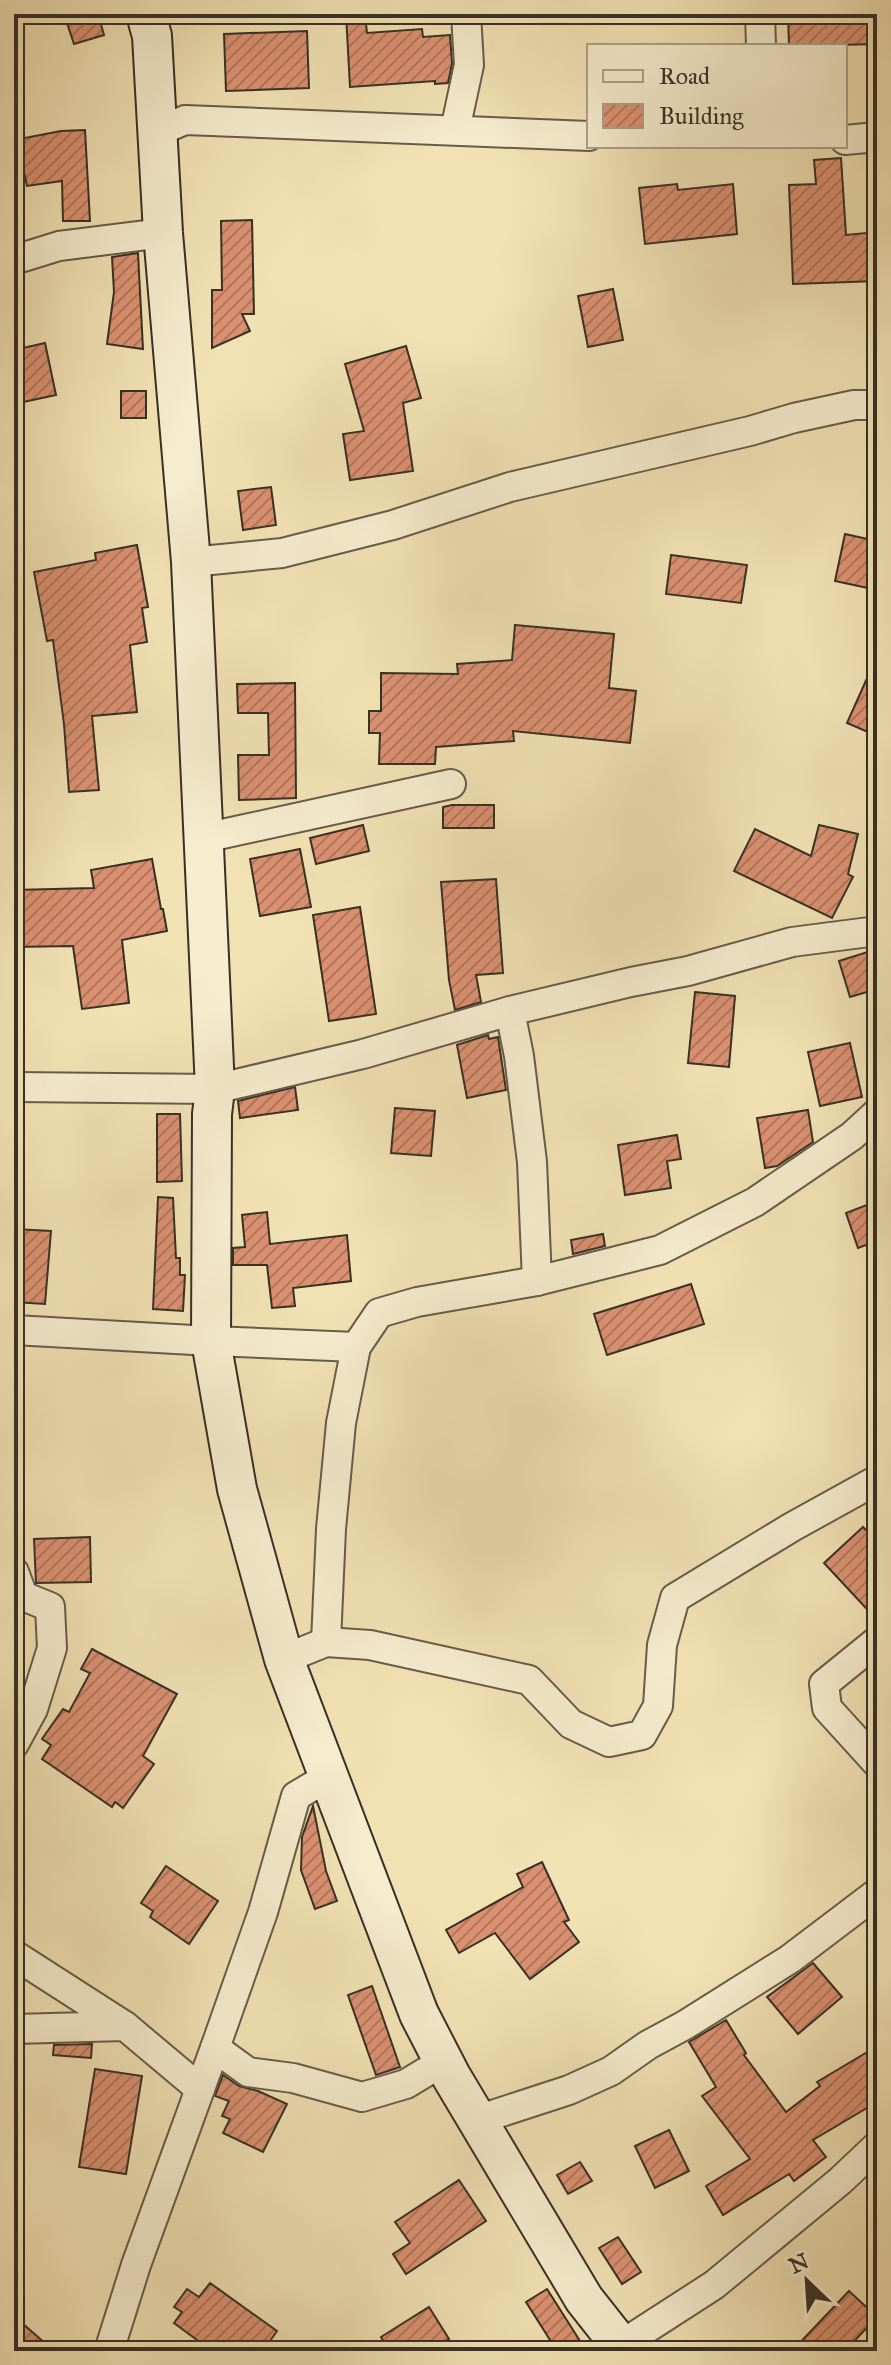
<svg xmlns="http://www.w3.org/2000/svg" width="891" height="2365" viewBox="0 0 891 2365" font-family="'IM FELL Great Primer',serif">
  <defs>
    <pattern id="building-hatch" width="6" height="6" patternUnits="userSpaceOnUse" patternTransform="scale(2)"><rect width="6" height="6" fill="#db9171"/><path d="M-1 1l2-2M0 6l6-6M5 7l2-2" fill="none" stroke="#b3775d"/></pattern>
  </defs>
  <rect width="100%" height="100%" fill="#f1e2b4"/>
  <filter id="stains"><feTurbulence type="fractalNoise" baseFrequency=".0025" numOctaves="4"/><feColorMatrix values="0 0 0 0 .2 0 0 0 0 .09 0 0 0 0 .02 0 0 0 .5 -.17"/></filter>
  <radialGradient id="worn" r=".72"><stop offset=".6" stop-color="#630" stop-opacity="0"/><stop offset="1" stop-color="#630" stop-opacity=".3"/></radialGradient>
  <g fill="url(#building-hatch)" stroke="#383026" stroke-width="2">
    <path d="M64,14H98L104,35L74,44Z"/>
    <path d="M346,14H365L367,33L422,29L423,37L450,35L452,64L448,83L435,84V81L350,87Z"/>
    <path d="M788,14H877V44L789,46Z"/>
    <path d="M307,31L309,88L226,91L224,34Z"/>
    <path d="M85,130L90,221H63L62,181L27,186L24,172L14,174V140L61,131Z"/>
    <path d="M841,158L846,235L877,232V281L793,284L789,185L816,184L814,160Z"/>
    <path d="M677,184L678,190L733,184L737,234L645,244L639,188Z"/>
    <path d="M252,220L254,314H242L250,331L212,348V290H222L221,221Z"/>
    <path d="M138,253L143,349L107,344L114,292L112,257Z"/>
    <path d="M613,289L623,340L588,347L578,296Z"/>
    <path d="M45,343L56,395L14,404V350Z"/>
    <path d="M406,346L421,398L403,403L413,471L350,480L343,434L364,431L345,364Z"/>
    <rect x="121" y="391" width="25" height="27"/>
    <path d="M271,487L276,525L243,530L238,491Z"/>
    <path d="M845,534L877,541V590L835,581Z"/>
    <path d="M137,545L148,607L142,608L147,642L130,645L137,712L92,716L99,790L69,792L64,724L53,640L47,641L34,572L96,560L95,553Z"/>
    <path d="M671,555L747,565L741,603L666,594Z"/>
    <path d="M515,625L614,634L609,688L636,691L630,743L513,731L514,741L436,747L435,764H379L380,733H369V711H381V673L458,674L457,664L512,660Z"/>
    <path d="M877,656V736L847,723Z"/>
    <path d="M295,683L296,798L239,800L238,755H269L268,713H238L237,684Z"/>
    <path d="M452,805H494V828H443V807Z"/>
    <path d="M363,825L369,851L316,864L310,838Z"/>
    <path d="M819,825L858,834L848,874L853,877L832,918L734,871L755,829L811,856Z"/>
    <path d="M300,849L311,907L260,916L250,859Z"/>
    <path d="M152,859L161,909H163L167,931L122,940L129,1003L82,1009L73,946L14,947V890L94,888L91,870Z"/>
    <path d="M496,879L503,973L476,975L481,1002L455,1010L449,980L441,882Z"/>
    <path d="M360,907L376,1014L329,1021L313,915Z"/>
    <path d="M877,949V989L850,997L839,961Z"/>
    <path d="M695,992L735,996L729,1067L688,1063Z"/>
    <path d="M488,1035L489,1039L498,1037L506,1090L467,1098L457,1045Z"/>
    <path d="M850,1043L862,1097L820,1106L808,1052Z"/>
    <path d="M295,1087L298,1110L240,1118L238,1101Z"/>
    <path d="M395,1108L435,1111L431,1156L391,1153Z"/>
    <path d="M808,1110L813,1142L777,1166L765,1168L757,1118Z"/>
    <path d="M157,1114H180L182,1181L157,1182Z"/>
    <path d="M677,1135L681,1159L667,1161L671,1188L625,1195L618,1145Z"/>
    <path d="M158,1197L173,1198L176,1258H180V1275H185L183,1311L153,1309Z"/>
    <path d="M877,1201V1241L858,1248L846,1213Z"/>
    <path d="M267,1212L270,1244L347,1235L351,1281L293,1288L295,1306L272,1308L267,1265H233V1248L245,1247L242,1215Z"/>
    <path d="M14,1229L51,1231L45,1304L14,1302Z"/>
    <path d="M603,1234L605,1246L573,1254L571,1240Z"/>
    <path d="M691,1284L704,1324L607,1355L594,1314Z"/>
    <path d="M863,1527L877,1542V1620L824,1563Z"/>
    <path d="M90,1537L91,1582L36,1583L34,1539Z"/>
    <path d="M92,1649L177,1694L143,1756L154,1764L123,1808L115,1802L112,1807L42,1759L51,1745L42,1739L63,1709L69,1712L90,1673L81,1669Z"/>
    <path d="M313,1806L326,1871L337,1901L315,1909L301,1870L302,1837Z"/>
    <path d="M542,1862L569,1920L564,1922L579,1942L530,1979L495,1933L459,1953L446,1930L523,1887L517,1874Z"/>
    <path d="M166,1866L218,1901L189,1944L150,1917L153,1911L141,1903Z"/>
    <path d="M813,1963L842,1997L798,2034L767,1997Z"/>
    <path d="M372,1986L400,2067L376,2075L348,1995Z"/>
    <path d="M726,2020L746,2053L744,2055L786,2112L820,2086L817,2082L869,2051L877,2064V2102L813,2140L826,2157L794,2181L789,2174L723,2215L706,2186L750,2159L702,2096L716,2087L689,2042Z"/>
    <path d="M92,2044L91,2058L53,2055L54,2045Z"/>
    <path d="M95,2069L142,2076L126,2174L79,2167Z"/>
    <path d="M223,2075L239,2086L258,2091L287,2104L263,2152L223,2133L230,2119L222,2116L229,2101L215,2096Z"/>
    <path d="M669,2130L689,2171L655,2188L635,2146Z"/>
    <path d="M580,2162L592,2181L568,2194L557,2175Z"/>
    <path d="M459,2180L486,2221L406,2274L393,2254L410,2243L395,2222Z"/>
    <path d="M618,2237L641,2272L622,2284L599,2248Z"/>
    <path d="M210,2283L277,2331L263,2351H212L174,2323L182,2312L174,2307L187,2289L199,2297Z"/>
    <path d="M547,2289L580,2341L565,2351H557L526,2302Z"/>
    <path d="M849,2291L877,2317L845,2351H792Z"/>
    <path d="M429,2307L449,2339L430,2351H389L381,2337Z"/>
    <path d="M14,2316L54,2351H14Z"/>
  </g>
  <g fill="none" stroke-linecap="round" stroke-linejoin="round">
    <g stroke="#665c4a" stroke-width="32">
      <g id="street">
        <path d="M760,14L761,46"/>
        <path d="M455,130L469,65L466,14"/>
        <path d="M157,132L185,120L589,136"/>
        <path d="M845,140L877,137"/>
        <path d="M14,260L59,246L163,233"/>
        <path d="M191,562L282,553L393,525L510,487L750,431L794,418L854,405H877"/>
        <path d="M204,838L451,784"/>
        <path d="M510,1011L519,1056L532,1162L537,1281"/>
        <path d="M14,1087L215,1089L363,1054L510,1011L631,982L688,971L792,942L877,931"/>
        <path d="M14,1330L211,1341L356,1347"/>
        <path d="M14,1572L23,1596L50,1607L52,1648L33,1709L14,1744"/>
        <path d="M877,1641L824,1684L827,1708L877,1763"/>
        <path d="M326,1642L331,1529L341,1423L356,1347L379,1313L417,1302L537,1281L660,1250L755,1202L852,1136L877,1113"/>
        <path d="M284,1659L326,1642L370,1645L529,1680L571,1724L609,1742L642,1735L658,1706L662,1645L675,1598L792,1527L877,1480"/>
        <path d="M16,1956L125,2026"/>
        <path d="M14,2029L125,2026L200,2089L215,2048L248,2072L293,2078L362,2097L406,2084L444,2061"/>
        <path d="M215,2048L263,1912L296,1796L328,1777"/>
        <path d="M477,2120L569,2090L611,2071L648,2045L685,2025L790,1959L877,1893"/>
        <path d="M621,2345L714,2285L840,2181L877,2146"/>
        <path d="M109,2351L136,2265L200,2089"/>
      </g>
    </g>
    <g stroke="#383026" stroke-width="42">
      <path id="secondary" d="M146,14L152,36L163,233L191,562L215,1089L212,1114L211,1341L237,1489L284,1659L419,2014L451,2076L584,2299L625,2351"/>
    </g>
    <use href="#street" stroke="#f6ecce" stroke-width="28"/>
    <use href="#secondary" stroke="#f6ecce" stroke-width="38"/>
  </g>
  <rect width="891" height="2365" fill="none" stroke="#f1e2b4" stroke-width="48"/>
  <rect x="16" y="16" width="859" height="2333" fill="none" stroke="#383026" stroke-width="4"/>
  <rect x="24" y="24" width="843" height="2317" fill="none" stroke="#383026" stroke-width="2"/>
  <rect x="587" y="44" width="260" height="104" fill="#f6ecce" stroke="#aaa18b" stroke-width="2"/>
  <rect x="603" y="70" width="40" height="12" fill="#f6ecce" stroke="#aaa18b" stroke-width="2"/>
  <text x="659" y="84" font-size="24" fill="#383026">Road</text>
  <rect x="603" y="104" width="40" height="24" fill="url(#building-hatch)" stroke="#aaa18b" stroke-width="2"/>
  <text x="659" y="124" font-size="24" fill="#383026">Building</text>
  <g transform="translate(807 2281) rotate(335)" stroke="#f6ecce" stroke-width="6" paint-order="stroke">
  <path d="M0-6L14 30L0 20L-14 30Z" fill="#383026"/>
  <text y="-12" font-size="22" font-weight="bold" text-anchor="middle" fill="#383026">N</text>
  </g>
  <rect width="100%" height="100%" filter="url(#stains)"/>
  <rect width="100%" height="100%" fill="url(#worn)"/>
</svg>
